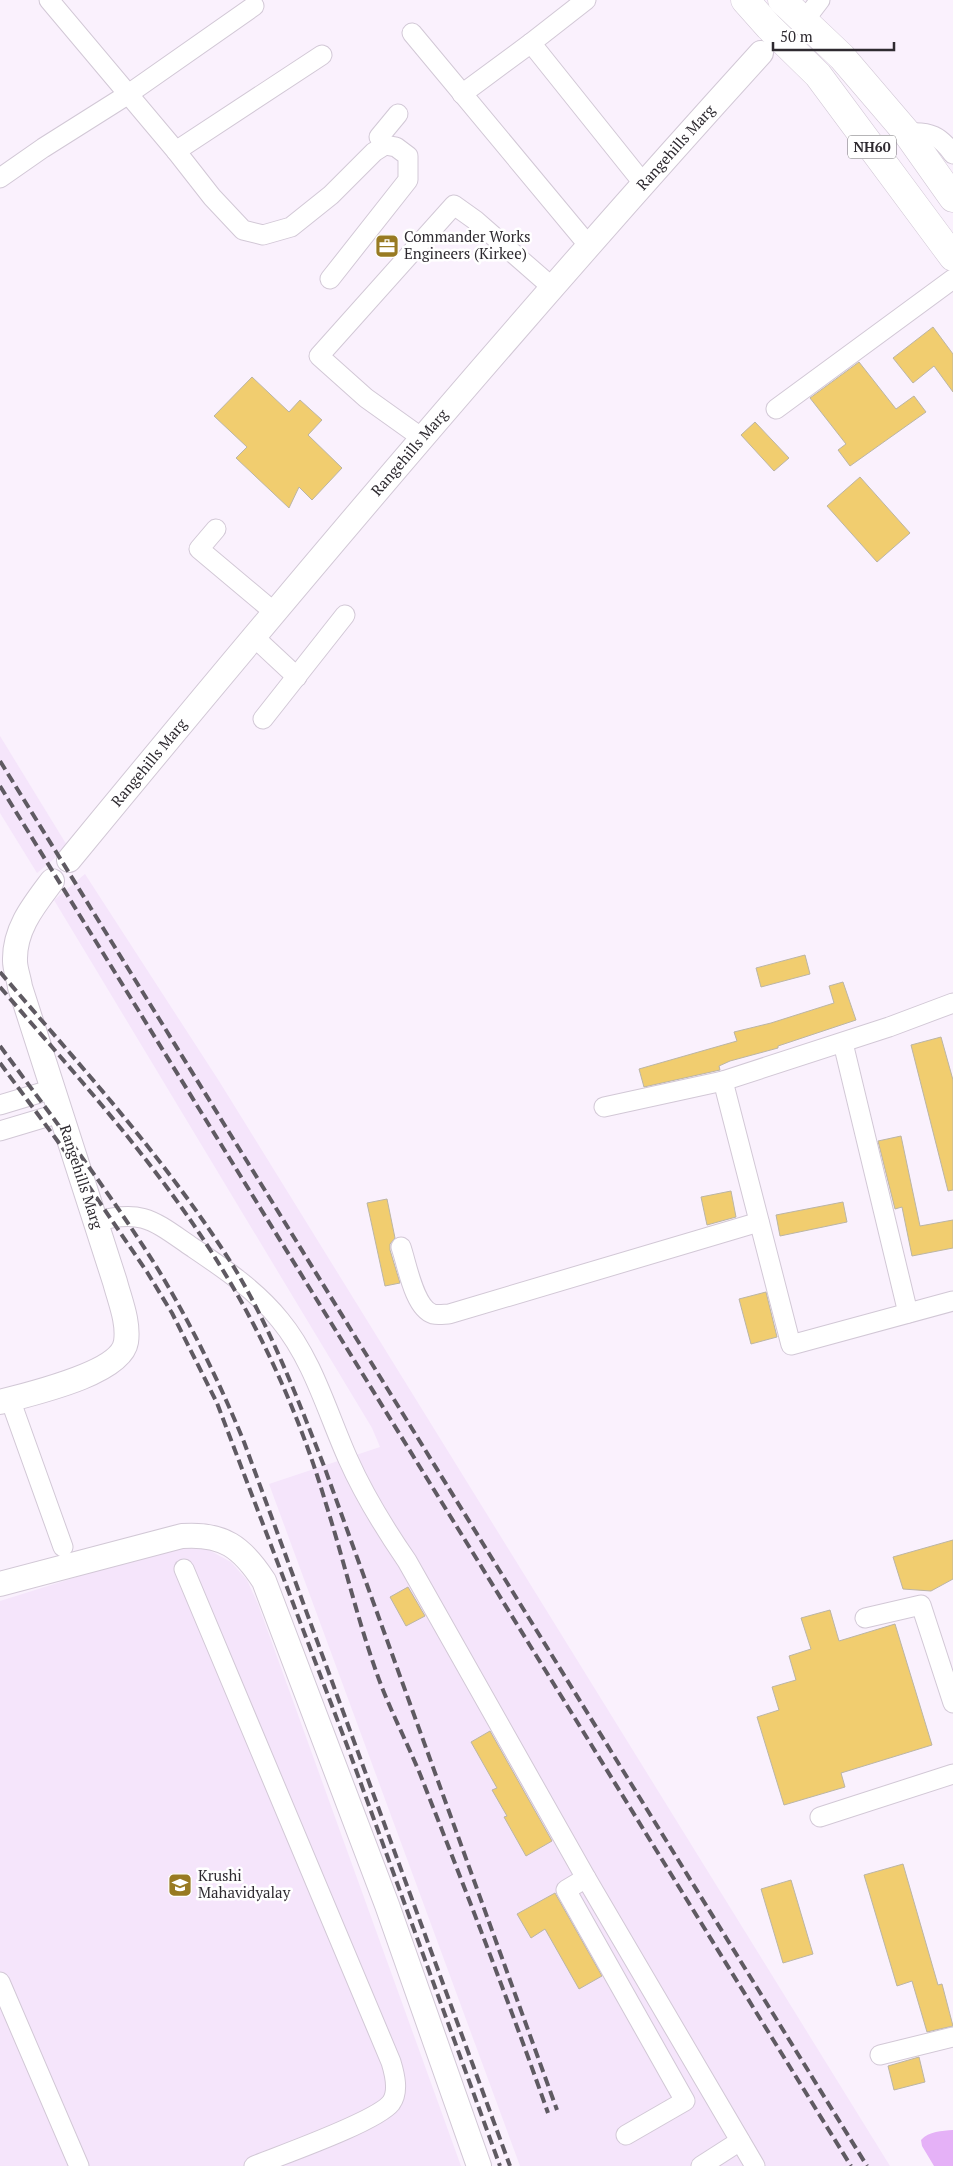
<svg xmlns="http://www.w3.org/2000/svg" width="953" height="2166" viewBox="0 0 953 2166" font-family="'PT Serif',serif">
  <rect width="100%" height="100%" fill="#faf1fd"/>
  <g fill="#f5e5fb">
    <path d="M0,736L68,847L37,873L0,813Z"/>
    <path d="M85,874L219,1081L890,2166H520L269,1484L380,1447L372,1428L54,900Z"/>
    <path d="M181,1547L207,1549L231,1562L247,1580L258,1604L461,2166H0V1601L137,1558Z"/>
  </g>
  <path fill="#e5b1f7" d="M953,2130V2166H934L922,2146L921,2140C929,2131 942,2131 953,2130Z"/>
  <g fill="#f1cd6f" stroke="#bbb5a5">
    <path d="M933,327L953,354V392L934,366L913,383L893,358Z"/>
    <path d="M859,362L896,409L914,396L926,412L850,466L838,450L846,444L810,398Z"/>
    <path d="M252,377L289,412L300,400L322,420L308,435L342,468L312,500L299,487L289,508L236,458L247,447L214,416Z"/>
    <path d="M755,422L789,458L774,471L741,435Z"/>
    <path d="M860,477L910,533L877,562L827,506Z"/>
    <path d="M805,955L810,974L761,987L756,968Z"/>
    <path d="M843,982L856,1020L778,1046V1048L730,1061L719,1066L720,1070L644,1087L639,1069L737,1041L734,1032L771,1023L834,1003L829,986Z"/>
    <path d="M941,1037L953,1080V1190L948,1191L911,1045Z"/>
    <path d="M901,1136L920,1226L953,1220V1248L912,1256L902,1207L895,1209L878,1141Z"/>
    <path d="M731,1191L736,1217L707,1225L701,1197Z"/>
    <path d="M387,1199L395,1238L390,1244V1250L400,1283L385,1286L367,1203Z"/>
    <path d="M843,1202L847,1222L780,1236L776,1215Z"/>
    <path d="M766,1292L777,1337L751,1344L739,1299Z"/>
    <path d="M953,1540V1579L931,1591L903,1589L893,1557Z"/>
    <path d="M408,1587L425,1616L406,1626L390,1597Z"/>
    <path d="M830,1610L839,1641L895,1624L932,1745L841,1773L845,1787L784,1805L757,1717L779,1710L772,1687L796,1680L789,1656L811,1649L801,1618Z"/>
    <path d="M490,1731L552,1841L526,1856L504,1817L507,1816L492,1790L497,1788L471,1742Z"/>
    <path d="M903,1864L938,1985L942,1984L953,2026L927,2032L912,1981L897,1986L864,1875Z"/>
    <path d="M791,1880L813,1954L783,1963L761,1889Z"/>
    <path d="M555,1893L602,1976L579,1989L545,1929L531,1938L517,1914Z"/>
    <path d="M919,2057L925,2082L894,2090L888,2066Z"/>
  </g>
  <g fill="none" stroke-linecap="round" stroke-linejoin="round">
    <g stroke="#d2c8d6" stroke-width="21">
      <g id="minor">
        <path d="M49,0L176,151L322,55"/>
        <path d="M586,0L531,43L643,183"/>
        <path d="M804,21L820,0"/>
        <path d="M412,33L589,246"/>
        <path d="M462,94L531,43"/>
        <path d="M907,133C930,131 940,136 953,154"/>
        <path d="M385,145L379,137L398,114"/>
        <path d="M176,151L212,197L243,230L263,235L291,227L331,195L374,152L385,145L396,147L408,156V180L330,279"/>
        <path d="M0,178L43,148L127,95L254,6"/>
        <path d="M776,409L953,279"/>
        <path d="M422,438L366,398L319,356L454,205L475,220L553,288"/>
        <path d="M216,529L199,549L274,612"/>
        <path d="M254,637L297,677"/>
        <path d="M263,719L345,615"/>
        <path d="M843,1043L908,1313"/>
        <path d="M723,1081L791,1345L953,1301"/>
        <path d="M0,1105L53,1089"/>
        <path d="M604,1107L723,1081L889,1027L953,1003"/>
        <path d="M0,1131L60,1113"/>
        <path d="M95,1222C142,1208 154,1221 192,1247C223,1268 256,1290 280,1320C313,1360 327,1412 348,1459C364,1495 385,1529 407,1561L586,1878L755,2166"/>
        <path d="M401,1247C407,1264 414,1308 433,1314C438,1315 445,1314 449,1314L759,1222"/>
        <path d="M10,1399L63,1547"/>
        <path d="M184,1569L391,2062C395,2075 399,2092 391,2103C376,2122 281,2155 254,2166"/>
        <path d="M865,1618L921,1605L953,1703"/>
        <path d="M820,1817L953,1774"/>
        <path d="M586,1878L566,1890L685,2101L626,2135"/>
        <path d="M0,1982L79,2166"/>
        <path d="M880,2055L953,2037"/>
        <path d="M701,2166L740,2141"/>
      </g>
    </g>
    <g stroke="#d2c8d6" stroke-width="26">
      <g id="major">
        <path id="s1" d="M69,860C294,586 523,315 761,53"/>
        <path d="M0,1402C29,1394 121,1374 126,1342C129,1322 120,1301 115,1282L20,987C19,979 15,969 15,961C14,929 34,905 52,881"/>
        <path d="M0,1584L182,1536C223,1533 242,1547 264,1581L387,1905L479,2166"/>
      </g>
    </g>
    <g stroke="#d2c8d6" stroke-width="29">
      <g id="highway">
        <path d="M745,0L769,27L818,75L953,257"/>
        <path d="M782,0L842,57L907,133L953,198"/>
      </g>
    </g>
    <use href="#minor" stroke="#fff" stroke-width="19"/>
    <use href="#major" stroke="#fff" stroke-width="24"/>
    <use href="#highway" stroke="#fff" stroke-width="28"/>
    <g stroke="#5f5a62" stroke-width="4" stroke-dasharray="10 5" stroke-linecap="butt">
      <path d="M0,761L867,2166"/>
      <path d="M0,786L851,2166"/>
      <path d="M0,972C82,1068 168,1161 235,1269C272,1331 298,1400 324,1466L557,2110"/>
      <path d="M0,987C80,1080 164,1171 227,1277C269,1347 303,1426 326,1504C344,1561 357,1618 377,1674C389,1708 406,1740 420,1774C464,1886 508,1999 548,2113"/>
      <path d="M0,1046C53,1118 108,1190 156,1266C190,1322 219,1381 244,1442L510,2166"/>
      <path d="M0,1063L62,1147L147,1272L172,1313L217,1403L348,1748L500,2166"/>
    </g>
  </g>
  <defs>
    <g id="office-square" transform="scale(1.25)"><rect x="-9" y="-9" width="18" height="18" rx="4" fill="#987a22" stroke="#fff"/><path d="M-6-3h4V-5.5h4V-3h4V5H-6ZM-1-4.5V-3h2v-1.5ZM-6 0V1H6V0Z" fill="#fff"/></g>
    <g id="university-square" transform="scale(1.25)"><rect x="-9" y="-9" width="18" height="18" rx="4" fill="#987a22" stroke="#fff"/><path d="M0-5L7-2L0 1L-7-2ZM-4 1L0 2.5L4 1V4Q0 6-4 4Z" fill="#fff"/></g>
  </defs>
  <g fill-rule="evenodd">
    <use href="#office-square" x="387" y="246"/>
    <use href="#university-square" x="180" y="1885"/>
  </g>
  <g text-anchor="middle" stroke-width="5" stroke-linejoin="round" paint-order="stroke">
    <rect fill="#fff" stroke="#6d6a6e" stroke-width="1" x="848" y="135.5" width="48" height="23" rx="4"/>
    <g font-size="14" font-weight="bold" fill="#2e2a30">
      <text x="872" y="152">NH60</text>
    </g>
    <g font-size="15" fill="#2e2a30" stroke="#fff">
      <text dy="5" stroke="none"><textPath href="#s1" startOffset="936">Rangehills Marg</textPath></text>
      <text dy="5" stroke="none"><textPath href="#s1" startOffset="531">Rangehills Marg</textPath></text>
      <text dy="5" stroke="none"><textPath href="#s1" startOffset="126">Rangehills Marg</textPath></text>
      <text transform="translate(81 1177) rotate(72)" y="5">Rangehills Marg</text>
    </g>
    <g font-size="15" fill="#2e2a30" stroke="#fff" text-anchor="start">
      <text x="404" y="242">Commander Works<tspan x="404" dy="17">Engineers (Kirkee)</tspan></text>
      <text x="198" y="1881">Krushi<tspan x="198" dy="17">Mahavidyalay</tspan></text>
    </g>
  </g>
  <path d="M773 42v8h121v-8" fill="none" stroke="#2e2a30" stroke-width="2.5"/>
  <text x="780" y="42" font-size="15" fill="#2e2a30" stroke="#ffffff" stroke-width="4" paint-order="stroke">50 m</text>
</svg>
